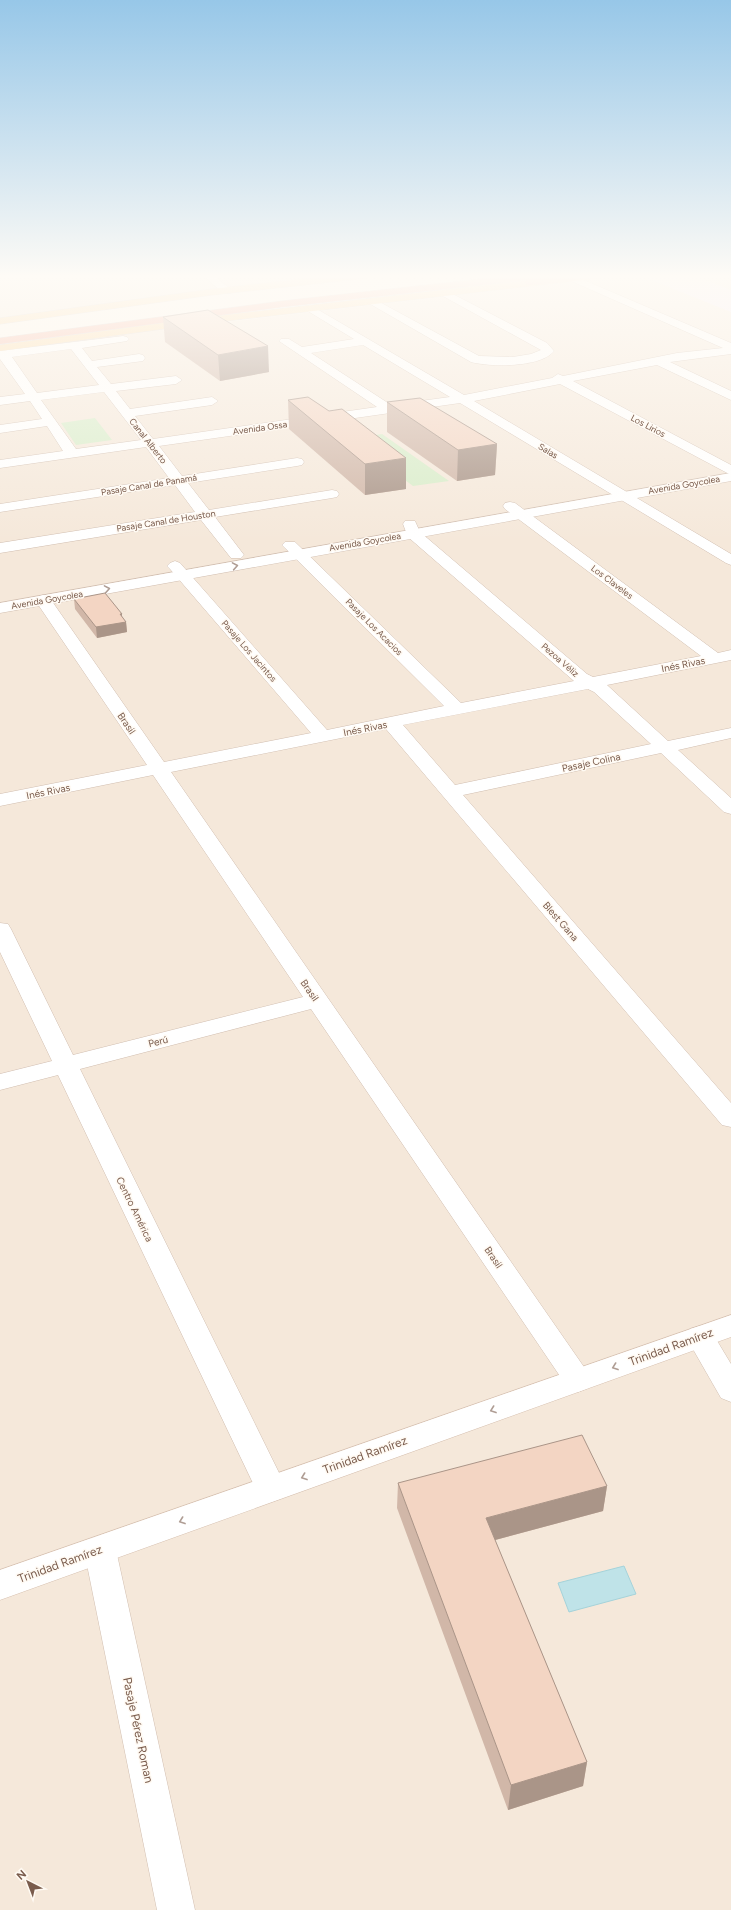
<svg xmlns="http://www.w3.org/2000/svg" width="731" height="1910" viewBox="0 0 731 1910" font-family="Figtree,sans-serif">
  <rect width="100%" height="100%" fill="#fdf6ec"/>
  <g fill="#f5e8da">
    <path d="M0,275H353L0,318Z"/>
    <path d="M630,275H731V1910H0V351L113,335Z"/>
  </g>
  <path fill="#f3e8fa" d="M639,275H692L731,290V312Z"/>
  <g fill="#d8ecc9">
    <path d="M95,418L112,440L76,445L61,423Z"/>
    <path d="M382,434L449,481L413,486L350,439Z"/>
  </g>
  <path fill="#bfe3e8" stroke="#a5d3da" d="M624,1566L636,1594L569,1612L558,1583Z"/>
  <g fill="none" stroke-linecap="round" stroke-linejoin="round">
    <g stroke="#d1beb0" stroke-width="1">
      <g id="minor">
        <path d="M203,275H214L232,291L231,293H223Z"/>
        <path d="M572,275L731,343V354L670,362L731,391V400L657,365L573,381L731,465V475L560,384L474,401L731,554V565L726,563L460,403L159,446L182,476L297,458L302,459L304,462L302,465L297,466L188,483L209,510L332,490L337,491L339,494L337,497L332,498L215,517L244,555L241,558H231L201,520L0,553V543L195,512L175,485L0,512V504L169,478L146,447L0,468V460L63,451L47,426L0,433V425L42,419L30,401L0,405V397L25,394L0,359V351L123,336L127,337L129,339L127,341L82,348L92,361L139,354L143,355L145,358L143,361L97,367L111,384L176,376L182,380L176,384L116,391L130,409L212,397L218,401L212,405L135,416L153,439L377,407L279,341L281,339H289L302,347L354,339L306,310L305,308L310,305L464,395L552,378L558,374L563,376L677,353L723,348L569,280L568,278ZM363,345L450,397L391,405L311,353ZM71,349L99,385L37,393L12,357ZM104,392L141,440L76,449L41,400Z"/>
        <path d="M445,290L547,343L554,351C541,368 489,367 471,362L365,301L366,299H374L479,356L513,357L531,354L541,350L441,295L440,293L441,291Z"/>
        <path d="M510,502L515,503L718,653L731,650V660L607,685L668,741L731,728V738L678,750L731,798V814L724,812L661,753L463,795L731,1103V1127L722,1125L386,729L171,772L593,1380L588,1388L578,1392L568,1388L311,1009L80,1069L287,1489L282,1498L271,1502L260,1498L58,1075L0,1090V1074L52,1061L0,952V923L8,924L11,929L73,1055L303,997L153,775L0,806V794L147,765L35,600L37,597L43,595L49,597L164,762L311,733L170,569L167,566L170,563L175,561L180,563L327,730L444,706L285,548L282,545L285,542H295L461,703L574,681L408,537L403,524L405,521H415L420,532L587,674L593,677L701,656L505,509L503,506L505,503ZM588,689L594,692L651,744L455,785L403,725Z"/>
        <path d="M700,1326L710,1329L731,1364V1402L721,1398L686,1337L690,1329Z"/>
        <path d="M100,1536L111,1540L116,1550L195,1910H157L84,1550L89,1540Z"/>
      </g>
    </g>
    <g stroke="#d1beb0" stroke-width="1">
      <path id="tertiary" d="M731,473V481L0,613V603Z"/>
    </g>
    <g stroke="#d6c0b0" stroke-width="1">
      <path id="secondary" d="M731,1315V1337L0,1600V1570Z"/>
    </g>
    <g stroke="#dad1cd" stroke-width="1">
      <g id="primary">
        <path d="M338,275H372L367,278L212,295L0,324V318L212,289Z"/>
        <path d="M573,275H606L601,278L200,324L0,351V345L200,318Z"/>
      </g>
    </g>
    <g stroke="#dad1cd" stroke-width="1">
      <path id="motorway" d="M516,275H550L549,277L574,275L578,278L573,281L530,285L526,284L525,282L526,280L282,307L0,344V338L282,301Z"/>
    </g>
    <use href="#minor" fill="#fff" fill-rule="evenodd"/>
    <use href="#tertiary" fill="#fff" fill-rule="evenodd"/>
    <use href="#secondary" fill="#fff" fill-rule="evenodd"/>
    <use href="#primary" fill="#fbd9a5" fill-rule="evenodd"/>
    <use href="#motorway" fill="#f7b7a3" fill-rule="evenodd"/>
  </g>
  <g fill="#d1b7a8">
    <path d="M163,317L269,372L220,381L165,342Z"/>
    <path d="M288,400L406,489L365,495L289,429Z"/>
    <path d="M387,402L497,444L495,475L457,481L387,432Z"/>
    <path d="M74,599L122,614V617L126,622L127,632L97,638L75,609Z"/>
    <path d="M398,1483L607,1486L603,1511L495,1540L587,1762L583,1786L508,1810L397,1508Z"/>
  </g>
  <g fill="#aa9588">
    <path d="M268,346L269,372L220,381L218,355Z"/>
    <path d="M497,444L495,475L457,481L458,450Z"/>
    <path d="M406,458V489L365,495V464Z"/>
    <path d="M120,614H122V622H126L127,632L97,638L96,627Z"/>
    <path d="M607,1486L603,1511L484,1543L486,1518Z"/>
    <path d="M587,1762L583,1786L508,1810L511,1785Z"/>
  </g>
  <g fill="#f3d5c3" stroke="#aa9588">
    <path d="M208,310L268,346L218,355L163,317Z"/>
    <path d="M308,397L329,411L342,409L406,458L365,464L288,400Z"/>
    <path d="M420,398L497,444L458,450L387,402Z"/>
    <path d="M105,593L122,614H120L126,622L96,627L74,599Z"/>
    <path d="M582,1435L607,1486L486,1518L587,1762L511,1785L398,1483Z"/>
  </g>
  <defs><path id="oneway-chevron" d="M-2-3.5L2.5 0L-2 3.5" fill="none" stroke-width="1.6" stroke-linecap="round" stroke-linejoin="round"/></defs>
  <g stroke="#af9d94">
    <use href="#oneway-chevron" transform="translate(235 566) rotate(-10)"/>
    <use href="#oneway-chevron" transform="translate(107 589) rotate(-10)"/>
    <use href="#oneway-chevron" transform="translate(615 1367) rotate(160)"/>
    <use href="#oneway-chevron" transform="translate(493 1410) rotate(160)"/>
    <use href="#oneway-chevron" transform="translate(304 1477) rotate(160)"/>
    <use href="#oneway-chevron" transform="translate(182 1521) rotate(160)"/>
  </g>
  <linearGradient id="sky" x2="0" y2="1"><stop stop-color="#97c7e8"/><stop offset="0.51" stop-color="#fefbf6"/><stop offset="1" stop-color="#fefbf6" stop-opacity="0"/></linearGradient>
  <rect width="731" height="542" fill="url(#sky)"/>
  <g text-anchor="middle" stroke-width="3" stroke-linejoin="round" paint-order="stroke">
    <g font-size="9" fill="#7a5c4d" stroke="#fffaf3">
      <text transform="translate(648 426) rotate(28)" y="3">Los Lirios</text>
      <text transform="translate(260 428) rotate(-8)" y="3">Avenida Ossa</text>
      <text transform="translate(148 441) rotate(52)" y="3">Canal Alberto</text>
      <text transform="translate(548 451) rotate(31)" y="3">Salas</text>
      <text transform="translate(149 485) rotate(-9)" y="3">Pasaje Canal de Panamá</text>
      <text transform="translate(684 485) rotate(-10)" y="3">Avenida Goycolea</text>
      <text transform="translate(166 521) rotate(-9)" y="3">Pasaje Canal de Houston</text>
      <text transform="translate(365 542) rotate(-10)" y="3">Avenida Goycolea</text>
      <text transform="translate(612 582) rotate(37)" y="3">Los Claveles</text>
      <text transform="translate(47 600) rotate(-10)" y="3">Avenida Goycolea</text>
      <text transform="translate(374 627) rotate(45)" y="3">Pasaje Los Acacios</text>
      <text transform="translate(249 651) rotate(49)" y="3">Pasaje Los Jacintos</text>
      <text transform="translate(560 660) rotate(41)" y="3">Pezoa Véliz</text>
    </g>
    <g font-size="10" fill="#7a5c4d" stroke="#fffaf3">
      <text transform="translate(683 664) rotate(-11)" y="4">Inés Rivas</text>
      <text transform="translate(127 723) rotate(56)" y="4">Brasil</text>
      <text transform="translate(365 728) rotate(-11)" y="4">Inés Rivas</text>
      <text transform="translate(591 762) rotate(-12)" y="4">Pasaje Colina</text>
      <text transform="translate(48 791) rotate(-11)" y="4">Inés Rivas</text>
      <text transform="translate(561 921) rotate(49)" y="4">Blest Gana</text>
      <text transform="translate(310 990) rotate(55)" y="4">Brasil</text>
      <text transform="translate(158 1041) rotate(-14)" y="4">Perú</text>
      <text transform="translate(135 1209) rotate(64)" y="4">Centro América</text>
      <text transform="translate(494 1257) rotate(56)" y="4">Brasil</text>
    </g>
    <g font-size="12" fill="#7a5c4d" stroke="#fffaf3">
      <text transform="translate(671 1347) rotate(-20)" y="4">Trinidad Ramírez</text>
      <text transform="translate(365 1455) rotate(-20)" y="4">Trinidad Ramírez</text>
      <text transform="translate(60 1564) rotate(-20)" y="4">Trinidad Ramírez</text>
      <text transform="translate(138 1730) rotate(78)" y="4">Pasaje Pérez Roman</text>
    </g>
  </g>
  <g transform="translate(28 1882) rotate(318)" stroke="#fffaf3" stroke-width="3" paint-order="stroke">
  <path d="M0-3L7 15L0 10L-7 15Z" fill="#7a5c4d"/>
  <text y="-6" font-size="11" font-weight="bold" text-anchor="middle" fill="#7a5c4d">N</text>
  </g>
</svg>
